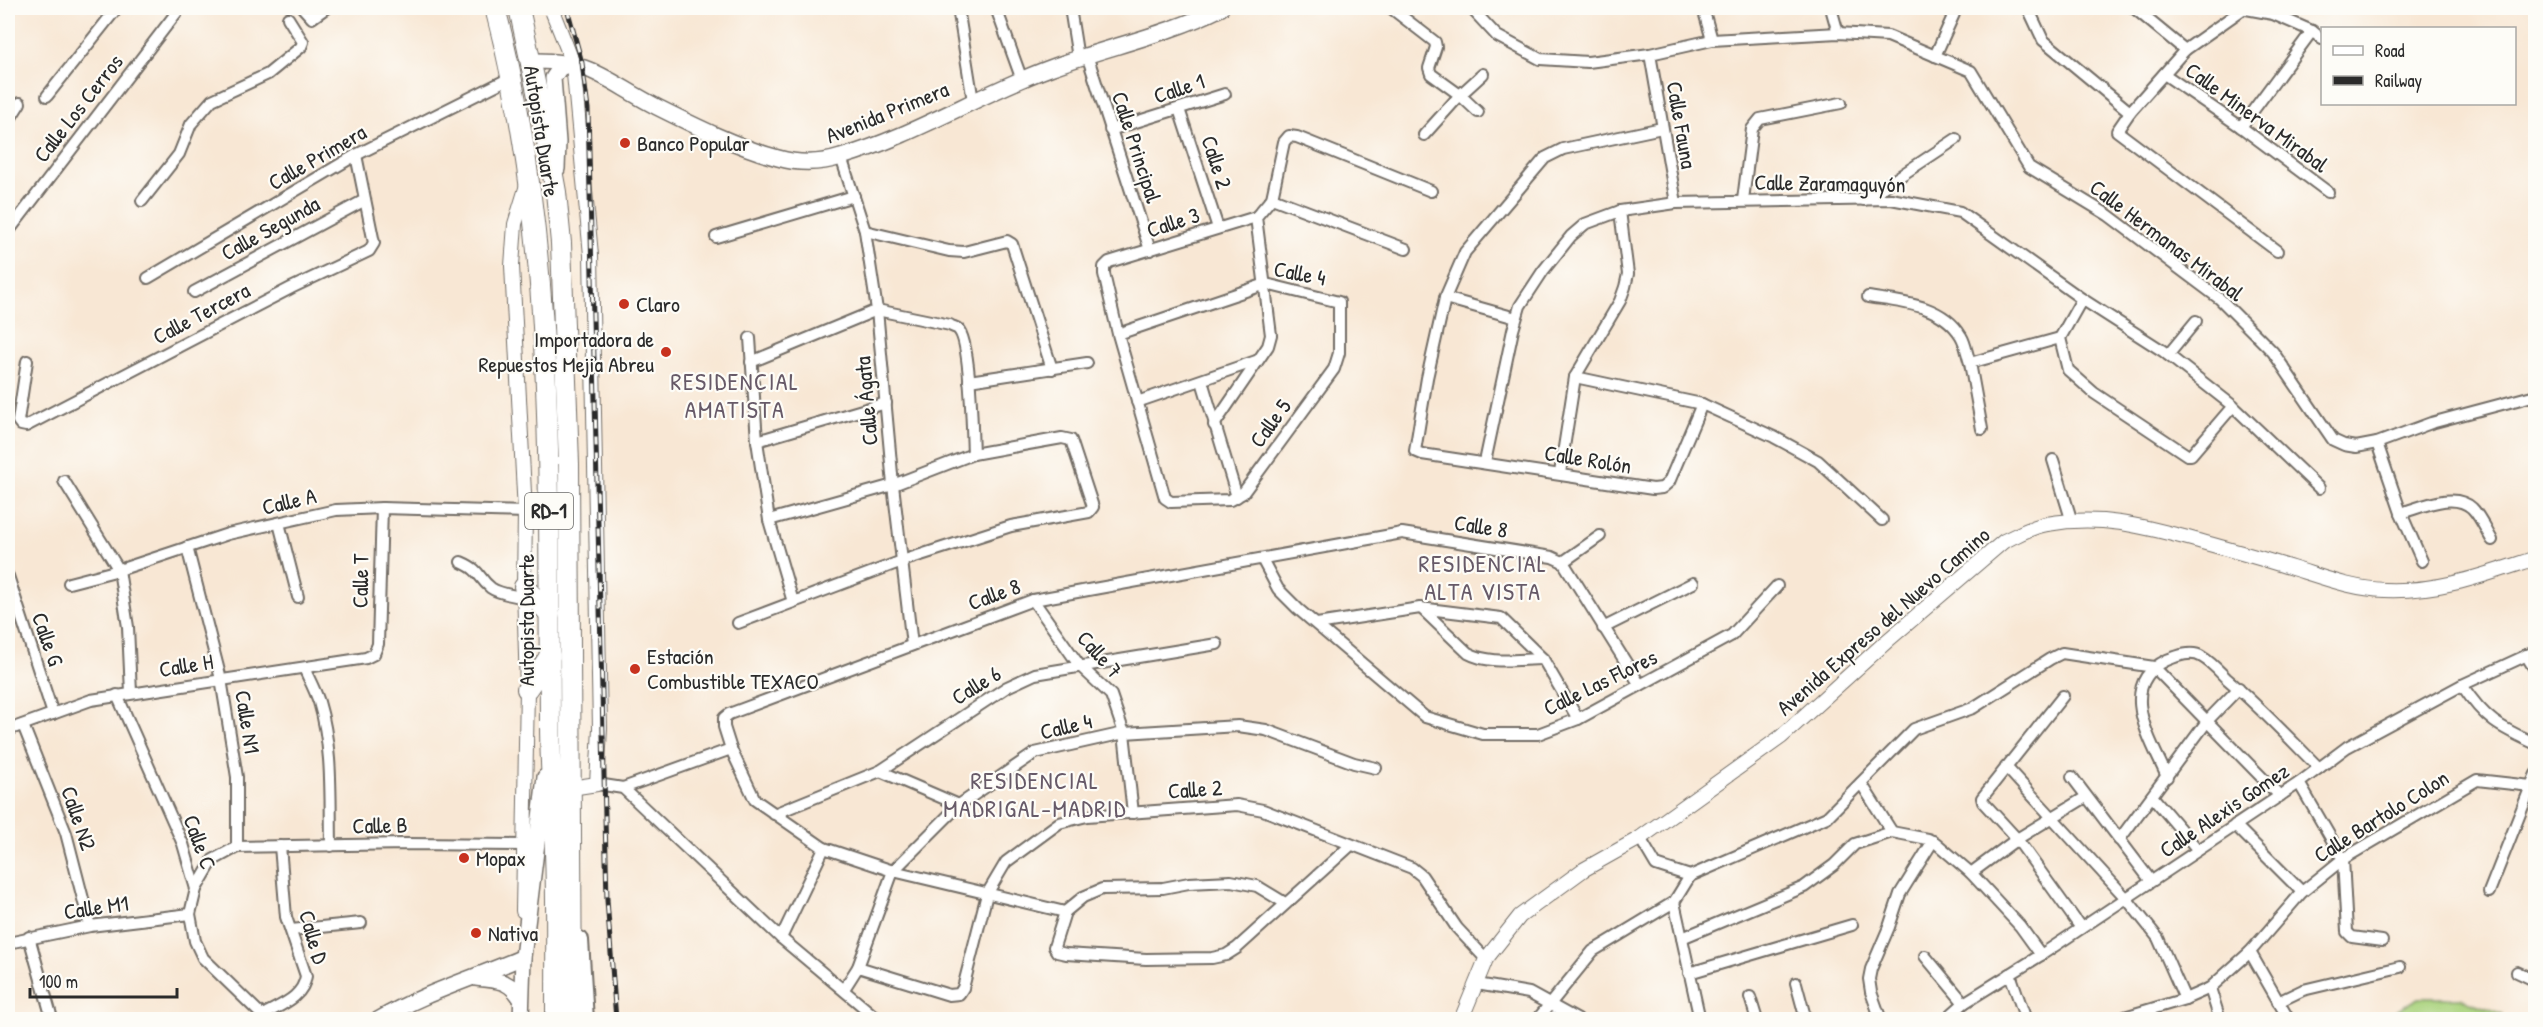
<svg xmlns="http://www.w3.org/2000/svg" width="2543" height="1027" viewBox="0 0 2543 1027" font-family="'Patrick Hand',sans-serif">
  <rect width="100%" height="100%" fill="#fdfcf7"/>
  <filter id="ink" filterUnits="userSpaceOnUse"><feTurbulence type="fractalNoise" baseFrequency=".0167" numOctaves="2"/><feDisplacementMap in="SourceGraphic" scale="12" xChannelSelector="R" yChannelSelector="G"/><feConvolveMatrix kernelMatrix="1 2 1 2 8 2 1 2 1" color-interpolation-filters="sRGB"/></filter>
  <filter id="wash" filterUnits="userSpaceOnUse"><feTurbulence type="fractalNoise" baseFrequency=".008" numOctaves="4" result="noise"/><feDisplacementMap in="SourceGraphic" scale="24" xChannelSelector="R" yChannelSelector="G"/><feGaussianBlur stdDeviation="1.35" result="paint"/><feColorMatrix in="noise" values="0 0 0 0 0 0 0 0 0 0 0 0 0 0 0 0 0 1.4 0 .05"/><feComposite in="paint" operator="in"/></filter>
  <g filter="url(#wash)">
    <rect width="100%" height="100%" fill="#f8e7d4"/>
    <path fill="#aad37e" stroke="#6a7f54" stroke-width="1.5" d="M2419,998H2460L2502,1014L2500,1020L2382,1019Z"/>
  </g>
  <g filter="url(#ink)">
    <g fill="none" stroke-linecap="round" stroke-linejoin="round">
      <g stroke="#736d66" stroke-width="14">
        <g id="minor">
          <path d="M303,8L312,18L326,8"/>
          <path d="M958,8L973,101"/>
          <path d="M996,8L1022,80"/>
          <path d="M1070,8L1078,58"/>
          <path d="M1391,8L1435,42L1436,47L1429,68L1431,74L1460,95L1478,112"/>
          <path d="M1471,8L1497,36L1540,59L1588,62L1650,54L1712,40L1838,33L1888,36L1971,71L2029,167L2108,215L2220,299L2273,352L2333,440L2344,445L2356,447L2377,443L2431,423L2536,395"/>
          <path d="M1703,8L1712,40"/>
          <path d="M1831,8L1838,33"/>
          <path d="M2028,8L2043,40L2130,112"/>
          <path d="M2134,8L2185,50"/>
          <path d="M2241,8L2273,14L2312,31L2322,39"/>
          <path d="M2530,8L2536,9"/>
          <path d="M2243,9L2185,50L2130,112L2117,131L2277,251"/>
          <path d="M1650,54L1676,203"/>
          <path d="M1087,55L1150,250"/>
          <path d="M1935,56L1954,14"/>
          <path d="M2164,74L2241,127L2328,192"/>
          <path d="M47,96L117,8"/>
          <path d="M1179,109L1218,228"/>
          <path d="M8,122L20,103"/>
          <path d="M2241,127L2312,31"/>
          <path d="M1662,128L1563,149L1545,158L1465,252L1445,298L1427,378L1415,451L1422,454L1653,489L1662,488L1669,482L1702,404"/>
          <path d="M1110,130L1225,94"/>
          <path d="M1424,135L1460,95L1483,74"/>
          <path d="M841,157L865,231L877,310L893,485L912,645"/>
          <path d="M1272,198L1406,249"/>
          <path d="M1743,200L1752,129L1760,119L1841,103"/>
          <path d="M1864,200L1956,139"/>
          <path d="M142,201L179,154L191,124L212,100L268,74L301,47L303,42L288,18"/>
          <path d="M865,231L949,251L964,252L1007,241L1012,244L1052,369"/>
          <path d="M8,232L180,8"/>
          <path d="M716,237L854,196"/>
          <path d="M148,278L356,155L510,78"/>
          <path d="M194,292L365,200"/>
          <path d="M1868,297C1900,302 1942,304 1961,336C1966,344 1967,355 1970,363"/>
          <path d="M1445,298L1516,318"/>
          <path d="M2082,299L2060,338L2068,370L2094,393L2187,455H2191L2233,406"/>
          <path d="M1118,334L1266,284L1339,302V353L1334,369L1243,493L1230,500L1171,502L1165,498L1118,334L1104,274V267L1109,262L1256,217"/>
          <path d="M750,338L757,441L769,520L793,602"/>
          <path d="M2168,355L2196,321"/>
          <path d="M27,361L18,421L21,425L26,426L291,288L369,251L374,243L356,155"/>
          <path d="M751,362L877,310L950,325C952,327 956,327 958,329C971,341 972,434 973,454"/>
          <path d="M1575,377L1702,404L1774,437L1818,461L1882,520"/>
          <path d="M969,381L1087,363"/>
          <path d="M1202,381L1237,497"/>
          <path d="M1137,402L1256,361"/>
          <path d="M1214,425L1268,346L1271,335L1256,217L1272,198L1284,142L1289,136L1297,137L1431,191"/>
          <path d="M1982,429L1970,363L2060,338"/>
          <path d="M757,441L886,403"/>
          <path d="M2377,443L2401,513L2422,561"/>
          <path d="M2053,460L2072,522"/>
          <path d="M1485,462L1513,330L1520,306L1543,271L1571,236L1585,224L1620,211L1676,203L1891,199L1960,212L2082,299L2163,351L2233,406L2319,488"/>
          <path d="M1560,473L1575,377L1620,301L1625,287L1628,274L1620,211"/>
          <path d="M64,481L119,570L128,627L131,693"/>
          <path d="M2401,513C2422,507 2454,491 2472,508C2480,516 2486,530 2492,540"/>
          <path d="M279,523L298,597"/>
          <path d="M187,547L221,679L237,777V847L213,860L196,889"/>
          <path d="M1262,559L1278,589L1298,609L1425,717L1483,734H1538L1578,719L1732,635L1777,586"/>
          <path d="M461,562C482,571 477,577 491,588C499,594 514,595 524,598"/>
          <path d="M1563,562L1600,536"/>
          <path d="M8,576L53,714"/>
          <path d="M69,583L119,570L228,534L336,510L382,508L525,512"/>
          <path d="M1033,600L1079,665L1111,695L1124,733L1133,813"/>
          <path d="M1421,608L1468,653C1490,665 1519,659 1543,659"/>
          <path d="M738,623L902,561L1011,526L1089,512L1093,507L1071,440L1062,438L973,454L893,485L769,520"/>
          <path d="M1317,624L1420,608L1501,618L1543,659L1578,719"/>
          <path d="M1603,628L1693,583"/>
          <path d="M2526,655L2536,671"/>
          <path d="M304,668C309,679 315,690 319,702C333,748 330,798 331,846"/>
          <path d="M2462,685C2485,720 2499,727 2536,744"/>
          <path d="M117,695L183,844L196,889L190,914L195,941L203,958L267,1020"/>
          <path d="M2063,696L1982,798L1983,802L2017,839L2081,928"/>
          <path d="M23,725L66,833L90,926"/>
          <path d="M8,730L91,700L366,658L374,654L378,644L382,508"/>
          <path d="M2006,767L2126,898L2158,938L2185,999"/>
          <path d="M880,771L959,805"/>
          <path d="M2072,777L2151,881"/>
          <path d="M2167,777C2151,740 2115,685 2167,660C2177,656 2192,650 2202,657C2211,662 2219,671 2226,678C2259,706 2289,738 2319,768"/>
          <path d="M1861,783L1892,832"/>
          <path d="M2299,783L2343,859L2347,932L2352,937L2382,941"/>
          <path d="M597,784L623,788L781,938L879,1020"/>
          <path d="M623,788L731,749"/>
          <path d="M2152,796L2198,850"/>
          <path d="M774,814L880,771L1007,687L1035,674L1217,644"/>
          <path d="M2235,825L2302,892"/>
          <path d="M1640,838L1656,865L1690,876"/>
          <path d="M2119,840L2208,720L2239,688"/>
          <path d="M237,847L406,844L525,845"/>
          <path d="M1971,873L2017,839L2086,797"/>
          <path d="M2489,892L2531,786"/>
          <path d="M1674,902L1700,1020"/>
          <path d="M1285,903L1257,886L1231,881L1189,883L1163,888L1102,889L1083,897L1065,912L1054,947L1057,952L1066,954L1146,959L1212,958L1226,955L1237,948L1351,845"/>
          <path d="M1065,912L893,871L824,848L755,800L731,749L724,727V718L729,714L1033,600L1402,533L1552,557L1563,562L1640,685"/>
          <path d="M291,930L361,923"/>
          <path d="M29,937L51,1015"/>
          <path d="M781,938L824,848"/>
          <path d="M1682,938L1804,887L1834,865L1855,844L1892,832L1928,839L1936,843L1971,873L2020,926L2041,955"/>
          <path d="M8,943L90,926L190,914"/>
          <path d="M2250,952L2289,1020"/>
          <path d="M1925,956L1964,1003"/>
          <path d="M858,967L949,995L959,994L963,988L987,894L1006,862L1059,823L1087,816L1237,805L1263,810L1412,868L1422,876L1457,928L1486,959"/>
          <path d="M2517,972L2536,981"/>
          <path d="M1689,973L1852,925"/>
          <path d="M2010,974L2026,1020"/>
          <path d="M1796,983L1806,1020"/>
          <path d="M1477,984L1529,993L1578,1020"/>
          <path d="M2210,988L2220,1020"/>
          <path d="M844,989L858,967L893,871L959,805L1035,753L1124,733L1238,726L1266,730L1354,763L1376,768"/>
          <path d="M1750,997L1757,1020"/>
          <path d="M2278,1002L2303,990L2400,967"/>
          <path d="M263,1015C280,1005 303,998 306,976L286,917L280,846"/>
          <path d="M1537,1020L1593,951L1674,902L1690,876L1827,817L1914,729L1973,708L2050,659L2062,653L2154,667L2280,796"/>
          <path d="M1881,1020L1871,992L1869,979L1871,969L1889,927L1900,894L1933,841"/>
          <path d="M1945,1020L1964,1003L2041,955L2299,783L2347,747L2462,685L2536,651"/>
          <path d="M2109,1020L2121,1018L2185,999L2210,988L2250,952L2302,892L2343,859L2477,780L2531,786L2536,774"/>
        </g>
      </g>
      <g stroke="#736d66" stroke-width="16">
        <g id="tertiary">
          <path d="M551,8L573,63L591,255L600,728L597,784L571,788"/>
          <path d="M523,911L527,689L524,587L525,512L512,266L515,224L527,185"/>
          <path d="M1461,1020L1486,959L1520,916L1583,870L1640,838L1781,737L1887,641L2004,541C2018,535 2032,526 2047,524C2103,514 2146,527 2199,541C2230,550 2261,558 2292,568C2322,577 2352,589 2385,590C2440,592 2484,575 2536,558"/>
        </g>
      </g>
      <g stroke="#736d66" stroke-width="18">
        <g id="secondary">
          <path d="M531,61C591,59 608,82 657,107C695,126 737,147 778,158C799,164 819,164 841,157C914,136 979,94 1050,68C1106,47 1168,35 1221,8"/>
          <path d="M557,169L558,142L553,78L560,68L573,63"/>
          <path d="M476,978C498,981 509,979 521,999"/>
          <path d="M378,1020C423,993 475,978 523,957"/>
          <path d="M521,1020L523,957L545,777"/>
        </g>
      </g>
      <g stroke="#736d66" stroke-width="20">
        <path id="primary" d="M580,940L585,1020"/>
      </g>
      <g stroke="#736d66" stroke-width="22">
        <g id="motorway">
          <path d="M495,8C557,241 548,484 550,723C550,766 554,808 555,851C557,907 556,963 556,1020"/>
          <path d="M519,8L542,115L556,192L561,243L569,464L572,1020"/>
          <path d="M524,587L550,614"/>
          <path d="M527,689L550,656"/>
        </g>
      </g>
      <use href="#minor" stroke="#fff" stroke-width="10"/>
      <use href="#tertiary" stroke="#fff" stroke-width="14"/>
      <use href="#secondary" stroke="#fff" stroke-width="15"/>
      <use href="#primary" stroke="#fff" stroke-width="16"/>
      <use href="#motorway" stroke="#fff" stroke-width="20"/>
      <g stroke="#2b2b2b" stroke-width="5">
        <path id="rail" d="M567,8L582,63L588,109L607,900L616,1020"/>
      </g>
      <use href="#rail" stroke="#fdfcf7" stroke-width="3" stroke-dasharray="9" stroke-linecap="butt"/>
    </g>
  </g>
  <g fill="#c8321e" stroke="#fdfcf7" stroke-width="2">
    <circle cx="625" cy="143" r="6"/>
    <circle cx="624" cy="304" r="6"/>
    <circle cx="666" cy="352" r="6"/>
    <circle cx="635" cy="669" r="6"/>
    <circle cx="464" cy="858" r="6"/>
    <circle cx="476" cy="933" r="6"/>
  </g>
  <g text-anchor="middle" stroke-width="4.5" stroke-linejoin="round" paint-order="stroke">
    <rect fill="#fdfcf7" stroke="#6a6a68" stroke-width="1.5" x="525" y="493" width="48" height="36" rx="4.5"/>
    <g font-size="21" font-weight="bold" fill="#2b2b2b">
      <text x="549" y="518">RD-1</text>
    </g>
    <g font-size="22" fill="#2b2b2b" stroke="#fdfcf7">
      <text transform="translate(1179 88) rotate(-18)" y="8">Calle 1</text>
      <text transform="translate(78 108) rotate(-52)" y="8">Calle Los Cerros</text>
      <text transform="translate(887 112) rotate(-22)" y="8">Avenida Primera</text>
      <text transform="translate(2257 117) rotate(36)" y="8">Calle Minerva Mirabal</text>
      <text transform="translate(1682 125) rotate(80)" y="8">Calle Fauna</text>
      <text transform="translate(542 131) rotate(81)" y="8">Autopista Duarte</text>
      <text transform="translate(1137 147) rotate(72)" y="8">Calle Principal</text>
      <text transform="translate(317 157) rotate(-30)" y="8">Calle Primera</text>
      <text transform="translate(1217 162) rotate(72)" y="8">Calle 2</text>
      <text transform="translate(1830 183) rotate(1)" y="8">Calle Zaramaguyón</text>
      <text transform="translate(1173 222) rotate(-18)" y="8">Calle 3</text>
      <text transform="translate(270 228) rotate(-29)" y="8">Calle Segunda</text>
      <text transform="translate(2167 240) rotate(37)" y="8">Calle Hermanas Mirabal</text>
      <text transform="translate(1300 273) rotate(11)" y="8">Calle 4</text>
      <text transform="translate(201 313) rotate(-28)" y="8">Calle Tercera</text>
      <text transform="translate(866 401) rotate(-95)" y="8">Calle Ágata</text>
      <text transform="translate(1270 423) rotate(-54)" y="8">Calle 5</text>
      <text transform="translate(1588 459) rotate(9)" y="8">Calle Rolón</text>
      <text transform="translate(289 501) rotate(-13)" y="8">Calle A</text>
      <text transform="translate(1481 526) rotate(9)" y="8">Calle 8</text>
      <text transform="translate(360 581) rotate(-89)" y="8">Calle T</text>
      <text transform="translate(994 594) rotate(-20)" y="8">Calle 8</text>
      <text transform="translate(526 620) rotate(-90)" y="8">Autopista Duarte</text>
      <text transform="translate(1883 621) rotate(-41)" y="8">Avenida Expreso del Nuevo Camino</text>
      <text transform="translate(48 639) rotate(71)" y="8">Calle G</text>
      <text transform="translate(1100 654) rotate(48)" y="8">Calle 7</text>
      <text transform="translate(186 665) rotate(-9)" y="8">Calle H</text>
      <text transform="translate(1600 682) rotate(-26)" y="8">Calle Las Flores</text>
      <text transform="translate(976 685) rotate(-32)" y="8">Calle 6</text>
      <text transform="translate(248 722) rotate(81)" y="8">Calle N1</text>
      <text transform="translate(1066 726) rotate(-13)" y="8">Calle 4</text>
      <text transform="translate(1195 789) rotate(-4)" y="8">Calle 2</text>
      <text transform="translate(2224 810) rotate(-34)" y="8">Calle Alexis Gomez</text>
      <text transform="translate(2381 816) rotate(-32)" y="8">Calle Bartolo Colon</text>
      <text transform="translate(79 818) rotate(71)" y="8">Calle N2</text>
      <text transform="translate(380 825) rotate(-1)" y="8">Calle B</text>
      <text transform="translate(200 842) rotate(70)" y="8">Calle C</text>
      <text transform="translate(96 907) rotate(-8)" y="8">Calle M1</text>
      <text transform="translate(314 937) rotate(74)" y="8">Calle D</text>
    </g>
    <g font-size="22" fill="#2b2b2b" stroke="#fdfcf7" text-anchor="start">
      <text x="637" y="151">Banco Popular</text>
      <text x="636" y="312">Claro</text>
      <text x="654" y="347" text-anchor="end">Importadora de<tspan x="654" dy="25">Repuestos Mejia Abreu</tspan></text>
      <text x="647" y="664">Estación<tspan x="647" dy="25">Combustible TEXACO</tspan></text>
      <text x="476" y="866">Mopax</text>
      <text x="488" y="941">Nativa</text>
    </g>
    <g font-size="24" letter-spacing="1.5" fill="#675a68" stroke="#fdfcf7">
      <text x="735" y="390">RESIDENCIAL<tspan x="735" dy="28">AMATISTA</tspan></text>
      <text x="1483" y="572">RESIDENCIAL<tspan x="1483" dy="28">ALTA VISTA</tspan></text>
      <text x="1035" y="789">RESIDENCIAL<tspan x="1035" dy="28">MADRIGAL-MADRID</tspan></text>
    </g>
  </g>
  <rect width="2543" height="1027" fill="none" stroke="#fdfcf7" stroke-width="30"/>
  <rect x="2321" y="27" width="195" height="78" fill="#fdfcf7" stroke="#a9a8a5" stroke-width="1.5"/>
  <rect x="2333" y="46" width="30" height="9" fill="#ffffff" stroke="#a9a8a5" stroke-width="1.5"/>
  <text x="2375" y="57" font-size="18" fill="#2b2b2b">Road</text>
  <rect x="2333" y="76" width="30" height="9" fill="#2b2b2b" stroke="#a9a8a5" stroke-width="1.5"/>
  <text x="2375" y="87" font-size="18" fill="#2b2b2b">Railway</text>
  <path d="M30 988v9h147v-9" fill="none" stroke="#2b2b2b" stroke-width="3"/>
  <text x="39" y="988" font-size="18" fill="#2b2b2b" stroke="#fdfcf7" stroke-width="4.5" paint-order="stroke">100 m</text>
</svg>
